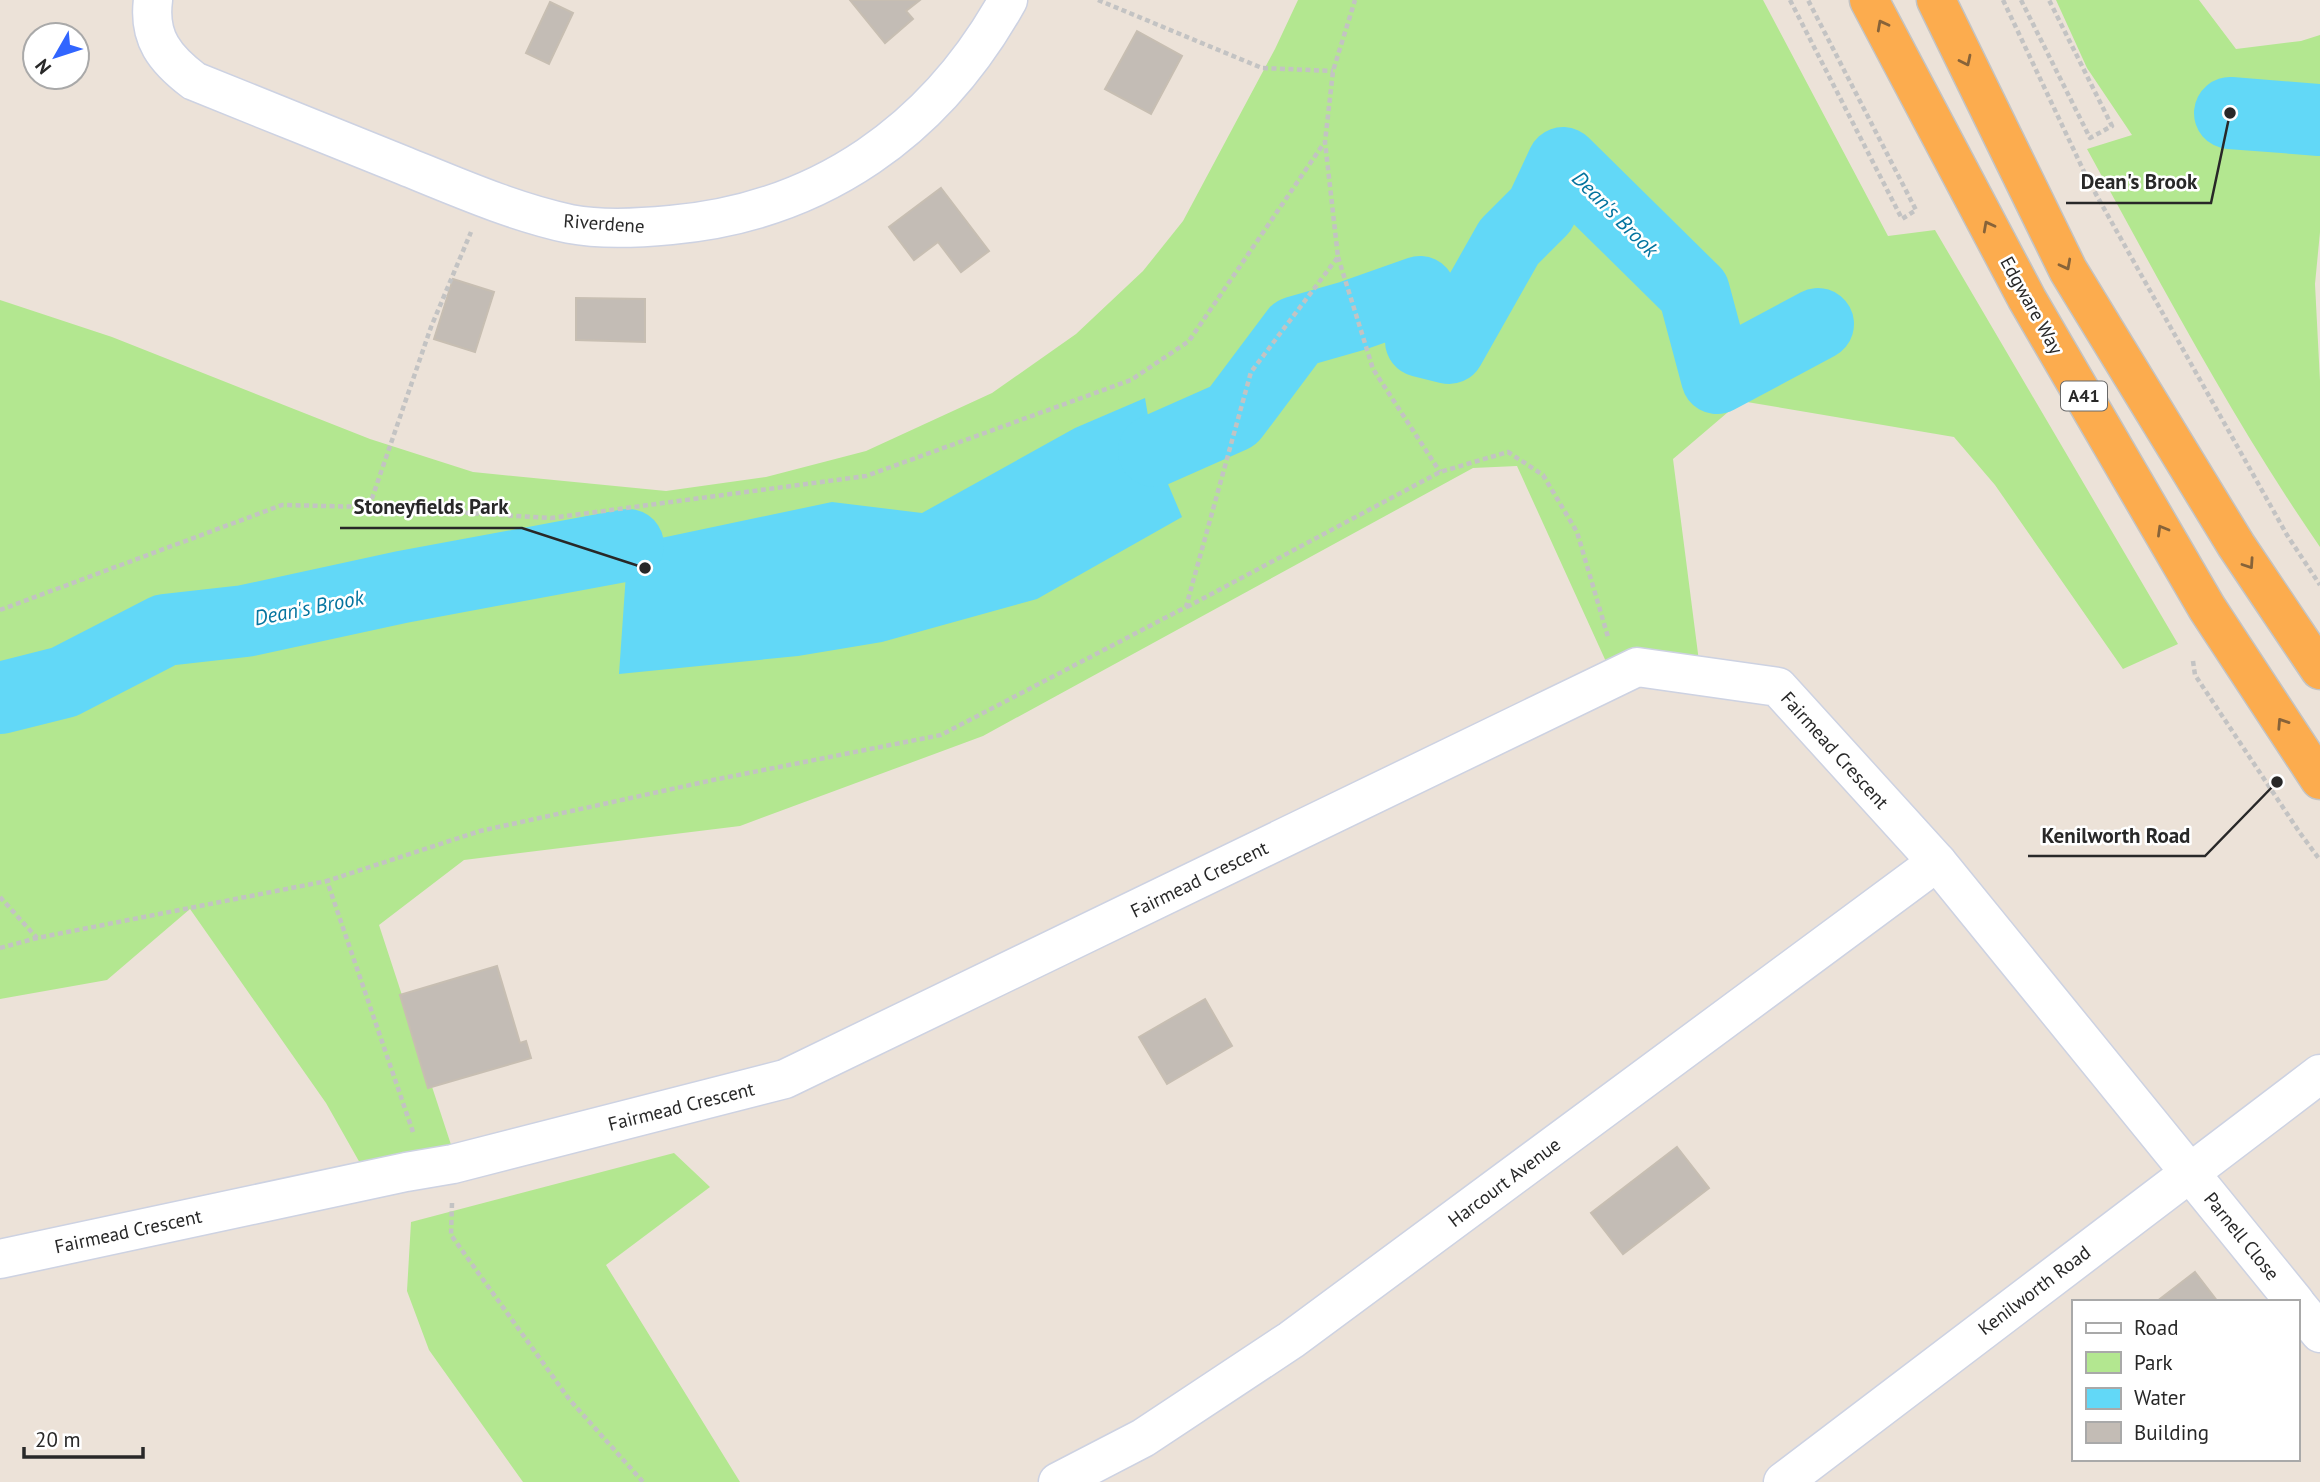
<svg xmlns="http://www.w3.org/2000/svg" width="2320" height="1482" viewBox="0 0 2320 1482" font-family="'PT Sans',sans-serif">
  <rect width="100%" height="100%" fill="#ece2d8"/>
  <g fill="#b3e790">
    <path d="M1298,0H1763L1888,236L1935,230L2178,644L2123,669L1995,485L1954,437L1741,401L1673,459L1701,677H1613L1517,466L1473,468L983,736L740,826L464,860L379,925L457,1163L369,1179L326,1103L190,909L107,980L0,999V300L112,337L370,439L473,472L666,491L766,477L866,451L992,393L1076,334L1143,271L1183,221L1275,49Z"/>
    <path d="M2056,0H2199L2236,49L2301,41L2320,35V232L2315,284L2320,381V547C2233,421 2161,284 2087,149L2132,135L2087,68Z"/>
    <path d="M674,1153L710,1187L606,1265L740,1482H523L429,1350L407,1291L411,1222Z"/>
  </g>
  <path fill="#62d8f7" d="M1145,398L1154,451L1182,517L1037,599L882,642L798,656L619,674L628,545L832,502L922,513L1075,428Z"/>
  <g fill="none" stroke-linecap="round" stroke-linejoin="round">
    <g stroke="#62d8f7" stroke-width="72">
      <path d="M2230,113L2320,120"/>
      <path d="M1154,451L1233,416L1296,332L1352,316L1420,292L1421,341L1449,348L1509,242L1541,210L1563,163L1694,292L1717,378L1818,324"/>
      <path d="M0,698L64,682L165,630L245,621L402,587L628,545"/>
    </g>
  </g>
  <g fill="#c3bcb5" stroke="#c7beb2" stroke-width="2">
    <path d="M850,0H920L906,11L913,19L885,43Z"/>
    <path d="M550,2L573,13L549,64L526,53Z"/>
    <path d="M1137,31L1182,56L1151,114L1105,89Z"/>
    <path d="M941,188L989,251L961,272L938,242L914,260L889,227Z"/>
    <path d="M453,279L494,292L475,352L434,339Z"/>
    <path d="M576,298L645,299V342L576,340Z"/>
    <path d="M497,966L520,1043L526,1041L531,1058L428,1088L400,995Z"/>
    <path d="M1205,999L1232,1046L1167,1084L1139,1037Z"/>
    <path d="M1677,1147L1709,1188L1623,1254L1591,1213Z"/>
    <path d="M2195,1272L2218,1302H2156Z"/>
  </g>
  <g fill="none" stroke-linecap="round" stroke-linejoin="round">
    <g stroke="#cdd2e2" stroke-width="41">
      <g id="minor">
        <path d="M153,0C148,38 165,59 194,81C264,109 335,138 405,166C459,188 514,212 570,224C601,230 640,228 671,225C820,212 936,130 1008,0"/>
        <path d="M0,1259L406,1172L453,1164L785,1079L1637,667L1778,687L1937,862L2295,1302"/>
        <path d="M2297,1305L2320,1333"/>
        <path d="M1058,1482L1143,1438L1291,1340L1937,862"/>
        <path d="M1783,1482L2320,1074"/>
      </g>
    </g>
    <g stroke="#c3c3c3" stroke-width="41">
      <g id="trunk">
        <path d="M1869,0L2027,299L2207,608L2320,780"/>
        <path d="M1936,0L2068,270L2236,545L2320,670"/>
      </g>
    </g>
    <g stroke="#c3c3c3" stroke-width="4.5" stroke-dasharray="5 3.5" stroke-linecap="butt">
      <path d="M1098,0L1262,68L1333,71"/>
      <path d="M1790,0L1902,219L1916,210L1808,0"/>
      <path d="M2003,0L2088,180L2287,535L2320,585"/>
      <path d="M2021,0L2090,138L2112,126L2049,0"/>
      <path d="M1338,257L1373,369L1440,472"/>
      <path d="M369,507L431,327L471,232"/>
      <path d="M1187,607L1440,472L1508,452L1543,475L1577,532L1608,637"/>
      <path d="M0,610L282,505L369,507L551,518L866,476L1131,380L1189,341L1324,143"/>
      <path d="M2193,661L2195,675L2300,833L2320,860"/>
      <path d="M0,897L37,938L327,881"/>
      <path d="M0,948L37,938"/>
      <path d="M413,1132L327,881L480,831L713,780L941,735L1186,607L1251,372L1338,257L1325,142L1333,71L1355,0"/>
      <path d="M452,1203L451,1235L569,1399L643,1482"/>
    </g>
    <use href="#minor" stroke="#fff" stroke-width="38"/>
    <use href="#trunk" stroke="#fcac4e" stroke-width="38"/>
  </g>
  <defs><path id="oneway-chevron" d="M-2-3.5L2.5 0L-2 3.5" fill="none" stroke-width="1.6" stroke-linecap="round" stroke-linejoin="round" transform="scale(1.75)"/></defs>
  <g stroke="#876339">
    <use href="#oneway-chevron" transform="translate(1882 25) rotate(-118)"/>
    <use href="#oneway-chevron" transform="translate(1966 61) rotate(64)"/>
    <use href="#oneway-chevron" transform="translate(1988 226) rotate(-118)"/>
    <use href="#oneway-chevron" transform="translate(2066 265) rotate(62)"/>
    <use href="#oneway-chevron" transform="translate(2162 530) rotate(-120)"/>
    <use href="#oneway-chevron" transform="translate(2249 564) rotate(56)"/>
    <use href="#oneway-chevron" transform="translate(2282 723) rotate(-123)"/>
  </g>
  <g text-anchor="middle" stroke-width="5" stroke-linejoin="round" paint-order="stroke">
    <rect fill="#fff" stroke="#686868" stroke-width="2" x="2061" y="381.5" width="46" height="29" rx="5"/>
    <g font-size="18" font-weight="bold" fill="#282828">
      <text x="2084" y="402">A41</text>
    </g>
    <g font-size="19" fill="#282828" stroke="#fff">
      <text transform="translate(604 223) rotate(4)" y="7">Riverdene</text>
      <text transform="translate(2032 305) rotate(61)" y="7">Edgware Way</text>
      <text transform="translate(1835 750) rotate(48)" y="7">Fairmead Crescent</text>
      <text transform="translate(1199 879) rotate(-26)" y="7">Fairmead Crescent</text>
      <text transform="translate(681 1106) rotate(-14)" y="7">Fairmead Crescent</text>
      <text transform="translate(1504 1182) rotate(-37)" y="7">Harcourt Avenue</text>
      <text transform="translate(128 1231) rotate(-12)" y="7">Fairmead Crescent</text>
      <text transform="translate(2242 1236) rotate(51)" y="7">Parnell Close</text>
      <text transform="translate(2034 1290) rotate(-37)" y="7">Kenilworth Road</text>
    </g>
    <g font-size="21" font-style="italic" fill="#04749f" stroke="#fff">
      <text transform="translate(1615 214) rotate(45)" y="7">Dean's Brook</text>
      <text transform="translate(309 608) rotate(-11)" y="7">Dean's Brook</text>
    </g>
  </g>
  <path fill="none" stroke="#282828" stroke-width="2.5" d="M2230 113L2211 203H2066M645 568L522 528H340M2277 782L2205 856H2028"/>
  <g fill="#282828" stroke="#fff" stroke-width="2.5">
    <circle cx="2230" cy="113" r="7"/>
    <circle cx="645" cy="568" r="7"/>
    <circle cx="2277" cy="782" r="7"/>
  </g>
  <g font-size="21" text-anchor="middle" font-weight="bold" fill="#282828" stroke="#fff" stroke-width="5" stroke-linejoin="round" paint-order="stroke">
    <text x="2139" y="189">Dean's Brook</text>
    <text x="431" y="514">Stoneyfields Park</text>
    <text x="2116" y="843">Kenilworth Road</text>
  </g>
  <rect x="2072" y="1300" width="228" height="161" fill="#ffffff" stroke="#a9a9a9" stroke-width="2"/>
  <rect x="2086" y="1323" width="35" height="10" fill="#ffffff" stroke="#a9a9a9" stroke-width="2"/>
  <text x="2134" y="1335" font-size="21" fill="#282828">Road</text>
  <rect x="2086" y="1352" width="35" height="21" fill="#b3e790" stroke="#a9a9a9" stroke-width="2"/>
  <text x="2134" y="1370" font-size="21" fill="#282828">Park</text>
  <rect x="2086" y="1388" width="35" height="21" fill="#62d8f7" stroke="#a9a9a9" stroke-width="2"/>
  <text x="2134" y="1405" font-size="21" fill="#282828">Water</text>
  <rect x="2086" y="1422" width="35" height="21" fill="#c3bcb5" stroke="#a9a9a9" stroke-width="2"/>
  <text x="2134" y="1440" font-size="21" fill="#282828">Building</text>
  <g transform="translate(56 56) rotate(231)"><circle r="33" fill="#ffffff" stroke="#a9a9a9" stroke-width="2"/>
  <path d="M0-5L12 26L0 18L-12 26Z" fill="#3165ff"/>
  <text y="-10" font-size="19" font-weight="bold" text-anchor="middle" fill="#282828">N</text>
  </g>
  <path d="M24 1447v10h119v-10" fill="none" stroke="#282828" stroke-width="3.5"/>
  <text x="35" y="1447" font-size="21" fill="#282828" stroke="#ffffff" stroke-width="5" paint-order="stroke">20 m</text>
</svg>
